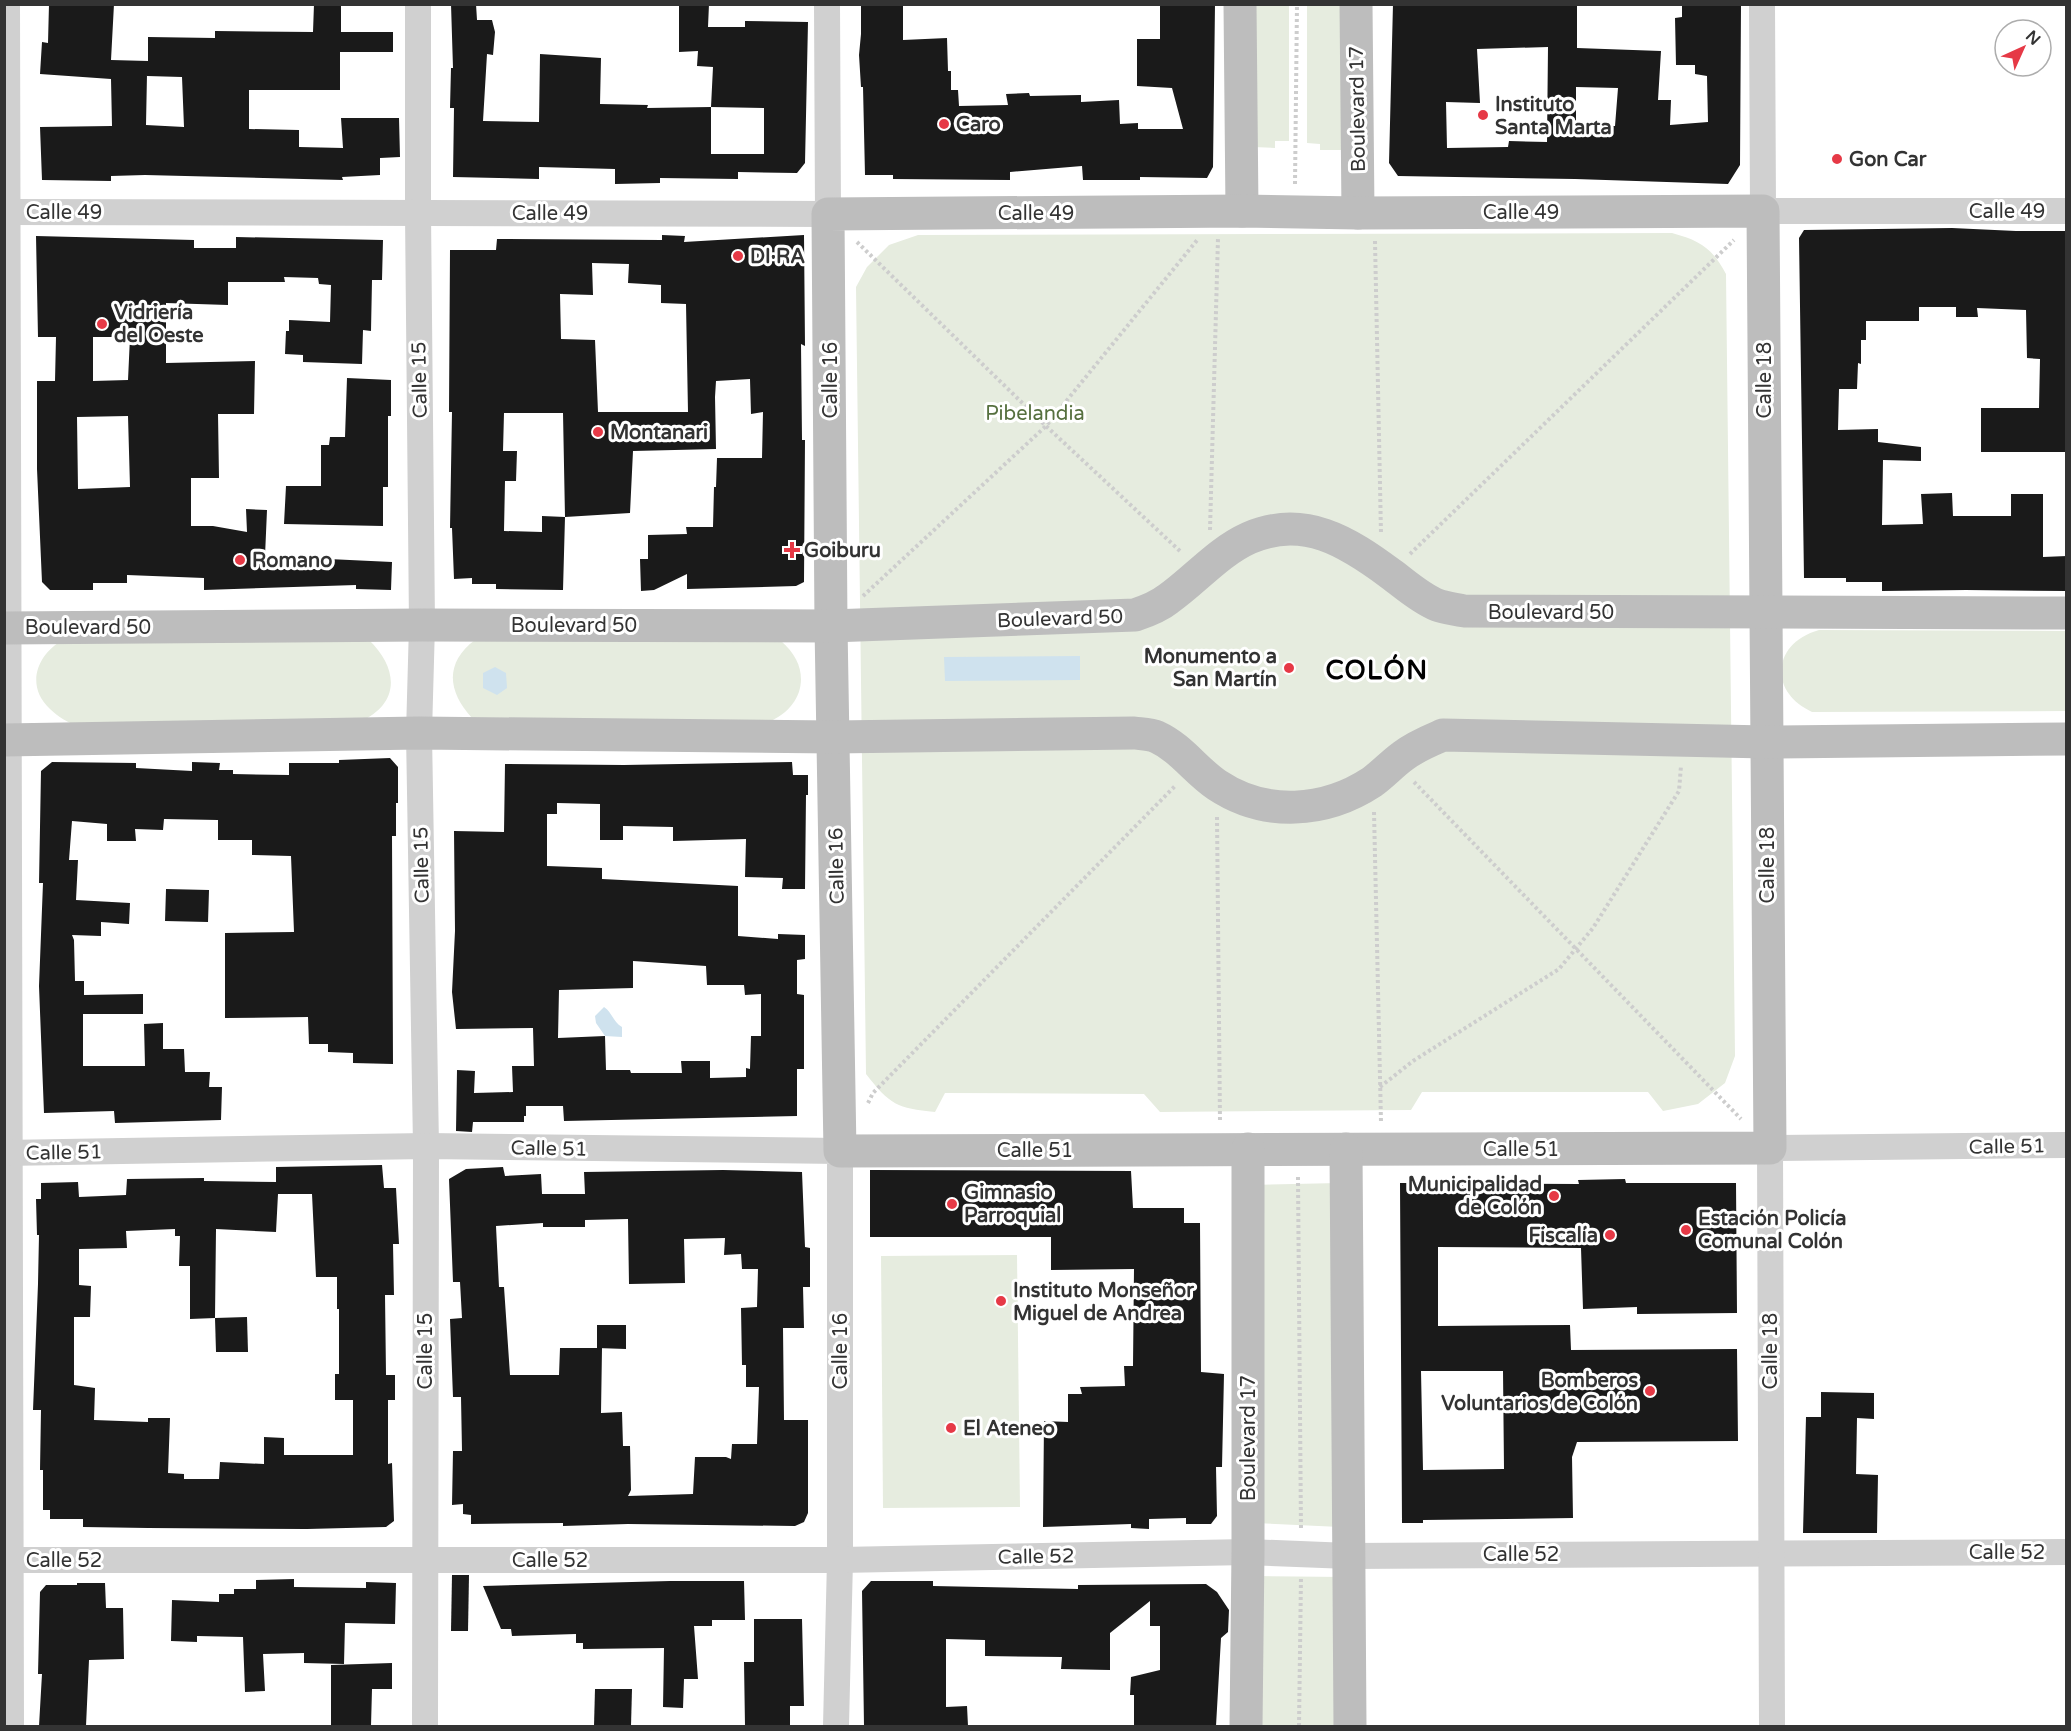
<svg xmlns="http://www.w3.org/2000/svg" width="2071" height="1731" viewBox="0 0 2071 1731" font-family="'Varela Round',sans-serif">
  <rect width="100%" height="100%" fill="#fff"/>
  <g fill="#e6ecdf">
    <path d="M1250,5H1289V141H1275V148L1253,147Z"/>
    <path d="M1307,5H1343V150H1320V144L1307,143Z"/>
    <path d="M1672,233C1701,241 1712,248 1726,274L1735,1056L1725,1083L1698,1104L1663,1111L1648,1092H1422L1411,1110L1160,1112L1144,1094L945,1093L935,1112C897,1108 890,1105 866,1074L856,287L867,267L889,245L918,235Z"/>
    <path d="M1819,630L2066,631V711L1812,712C1768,692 1772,643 1819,630Z"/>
    <path d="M63,640H369C396,666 402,700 364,720L78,727C68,722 58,717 50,709C25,686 37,654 63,640Z"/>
    <path d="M475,640L781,641C813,668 805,707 768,722L472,718C448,692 444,663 475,640Z"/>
    <path d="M1339,1183L1340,1527L1254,1523L1250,1185Z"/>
    <path d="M1017,1255L1020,1507L883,1508L881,1256Z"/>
    <path d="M1257,1576L1345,1577L1344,1726H1258Z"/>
  </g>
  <g fill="#cfe2ee">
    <path d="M1080,656V680L945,681L944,657Z"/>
    <path d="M495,667L506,673L507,688L497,695L483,688V673Z"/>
    <path d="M604,1007C612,1012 613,1022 622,1027V1037L605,1036L596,1023L595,1016Z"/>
  </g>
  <g fill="#1a1a1a" fill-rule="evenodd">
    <path d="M49,4H114L111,60L148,61V37L215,38V31L313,32L314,4H341V32H393V52H340V90H249V129L299,130V147L343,148L341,118H399L400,157L380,158V175L342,177L343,180L145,175L111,176V181L42,180L40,127L112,126L111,79L40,74L42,42L48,43ZM147,74V76L182,77L184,127L146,125Z"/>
    <path d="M451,4H476L477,20H492L495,32L493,55L487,54L483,121L539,122L540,54L601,58L600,104L648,105L647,108L711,107L713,67L697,66L698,51L679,52V4H709L708,27H745V21L808,22L805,163L797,173L738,172V179L660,178V183L615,184V169L539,167V179L453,177L454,108H450L451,68H453ZM711,107L764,108V154H711Z"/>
    <path d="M861,4H903V40L947,38L948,71H951V90H958L959,106L1008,105L1006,94L1029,93L1030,96L1081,95V102L1119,100L1120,124L1138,123V129H1183L1172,88L1137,86V39H1160V4H1215L1213,167L1207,178L1140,177V180H1083L1082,166L1010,172V180L893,179V175H865L863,87H861L859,55L861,34Z"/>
    <path d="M1393,4H1577V48L1661,51L1658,100H1671L1670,125L1708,122L1707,76L1695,74V65H1676L1675,18L1682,17V4H1741L1740,165L1728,184L1575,179L1398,176L1389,163ZM1548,47L1547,142L1509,141L1508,147L1447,148L1446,102L1480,103L1477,49ZM1576,87L1618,88L1615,126L1576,125Z"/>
    <path d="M1952,228L2016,231H2067V452H1981V408H2039L2040,359L2027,358L2026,310L1977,308L1978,317H1956V307H1919V321H1866V340H1861V364L1858,363L1857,389H1839L1838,430L1878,429V442L1921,447V461L1883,460L1882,525L1923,524L1921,494L1952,493L1953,516H2011V494H2043V557L2067,556V591L1966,590L1882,591V582H1846V578H1804L1799,238L1804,230Z"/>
    <path d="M662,235L685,236L684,242L804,235L805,346L801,344L802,440H805L804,582L796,586L687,589V574L654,590L641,591L640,559H648V535L687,534L686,527H713L714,487H716L717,458H762L763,412L751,414L750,379L716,381L715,397L716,449L633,451L630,513L565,517L563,590L496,589V584H472V578L454,579L452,528H450L452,412H449L450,250H496L497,239L662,240ZM592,263L629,264L628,283L661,285V303L686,304L688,412H598L595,340L561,339L560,294L593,295ZM504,413H563L565,517L542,516V532L504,531L505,481H516L517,451H503Z"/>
    <path d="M36,236L194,240V248H236V237L383,240L382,280H372L371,331L363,330L362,364L303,362V355L285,354L286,331H289V320L330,322L331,285L319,284L318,278L284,277L285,282H228V305L166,303V363L255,361L254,414H218L219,478H191V526H213L247,532L246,509L267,510L265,556L392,562L391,590L356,589V585L204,590V578L127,575V583H93V590H50L42,582L37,469V381H55L56,337H38ZM93,337H130L128,380L93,381ZM128,416L130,487L78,489L77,417Z"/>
    <path d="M347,378L391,380V416H388V487H383V526L284,524L286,486H321V445H329L330,437H345Z"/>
    <path d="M390,758L398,767V803H396V836H392L393,1064L353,1063V1053L328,1052V1044H309L308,1017L225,1018V933L294,932L291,856L252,855V840H218V820L164,819L163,830L135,829L136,841H107V824L72,821L69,860H78L76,900L130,903L129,924L101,922V936L72,935L74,940L75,981H84V995L143,994V1014H83V1066H145L144,1024L163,1023V1049H184L185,1072H210L209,1087H222L221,1120L115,1123L114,1111L44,1113L39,986L43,883H39L41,771L52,762L136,763V768L192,771V762L220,763L219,770H233V774L289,775V763H339V760Z"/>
    <path d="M792,762L793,775H808V795H806L805,889H782L783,878L745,877L746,839L673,841V827L623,826V840H600V804L557,803V814H547V866L602,868V879L738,886V936L778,939V934L805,935V959L797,960V994L804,995V1069H797V1116L564,1121L563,1106H526V1116H524V1122H473L472,1132L456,1131L457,1070L475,1071L474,1093L513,1092L512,1066H534L533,1028L456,1029L452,992L455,931L454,831L504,832L505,764L624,765ZM633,961L706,966L707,985H744L745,995L761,994V1036H751L750,1069L746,1068V1077L710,1078V1061H681L682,1073H631L630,1070H606L605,1036L558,1038L559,990L633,988Z"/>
    <path d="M166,889L209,890L208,922L165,921Z"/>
    <path d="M382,1165L384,1188H396L399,1244H393L394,1295H385L386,1375H395V1400H388V1464L392,1463L394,1521L386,1527L307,1529L148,1528L83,1527V1519H50V1510H43V1470H40L41,1410H33L38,1284L39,1235H37L36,1199H41V1183L78,1182L79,1197L126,1195L127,1179L204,1178V1181L276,1182V1167ZM278,1194H312L316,1277H337V1309H339V1374H335V1400H353V1455H284V1438L264,1437V1464L220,1462L219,1479H184V1474L168,1473L170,1418H148V1422L94,1420L95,1388L74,1385V1317H90L91,1286L79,1285V1249L127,1248L126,1231L175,1229V1236H180L179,1266H190V1319L215,1318L216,1229L276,1232Z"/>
    <path d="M503,1167L505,1176L541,1174L542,1194H585L584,1172L723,1170L802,1172L805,1247L810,1248V1287H803L804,1328H783L784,1420H808V1513L804,1522L795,1526L628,1524L563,1526V1523L471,1524V1515L463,1514V1504L452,1505L453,1451H462L461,1397H453L450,1319L462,1318L460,1282H453L449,1179L466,1169ZM628,1219L629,1284L685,1283L684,1239L725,1238L724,1255L741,1254L742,1269H758L757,1307L741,1308L742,1365H746V1387H759L757,1444H732L731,1459L726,1457H695L693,1494L628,1496L631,1490L630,1446H623L622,1412L601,1413L602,1348H560L559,1375H510L504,1287H499L496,1226L543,1223V1227H585V1220Z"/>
    <path d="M870,1170L1131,1171L1133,1208H1184V1223H1200L1201,1372L1224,1374L1222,1467H1216L1217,1516L1211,1524H1186V1518L1149,1519V1529L1131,1528V1524L1043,1527L1044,1421L1068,1422V1394H1082L1080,1387L1125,1386L1124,1366H1133L1134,1269L1051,1270V1237H870Z"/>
    <path d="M1625,1179L1626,1183H1736L1737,1313L1637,1314V1307L1583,1309L1581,1248L1438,1247V1326L1570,1325L1571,1350L1737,1349L1738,1441L1577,1442L1572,1457L1573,1518L1423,1520V1523H1402L1400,1183L1579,1184L1578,1180ZM1421,1371H1503L1504,1469L1423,1470Z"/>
    <path d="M247,1317L248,1352H216L215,1318Z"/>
    <path d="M597,1325H626V1349L597,1348Z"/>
    <path d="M1821,1392L1874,1393V1419L1857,1418L1856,1474L1878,1475L1877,1533H1803L1806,1417H1821Z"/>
    <path d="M452,1575H469L468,1631H451Z"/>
    <path d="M294,1579V1587L366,1588V1582L396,1583L395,1624L345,1623L344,1664L304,1663V1653L263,1654L265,1691L245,1692L243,1637L197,1636V1642L171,1641L172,1600L219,1602V1594H234V1589H256V1580Z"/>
    <path d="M670,1581H744L745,1620H712V1626H694L698,1679H684L683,1708L663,1707L664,1648L583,1649V1643H576V1634L512,1636L511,1629H501L483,1586Z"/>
    <path d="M871,1581H933V1586L1078,1589V1585L1206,1584L1217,1592L1229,1610L1228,1632L1221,1638L1216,1726H1134V1695H1130L1131,1677L1160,1670V1626H1150V1601L1110,1633V1670L1061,1669L1062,1657L985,1656V1640L946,1639V1707L967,1706L968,1726H864L862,1591Z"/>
    <path d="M77,1583H105L106,1608H123L124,1659L89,1660L86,1726H39L42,1674H38L40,1592L46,1585H77Z"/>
    <path d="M754,1619H802L804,1706H790V1726H745L744,1662H754Z"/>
    <path d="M392,1663V1689H372L371,1726H331V1665Z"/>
    <path d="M595,1689H632L631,1726H594Z"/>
  </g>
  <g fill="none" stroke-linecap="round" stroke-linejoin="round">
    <g stroke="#cdcdcd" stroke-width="4" stroke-dasharray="3 3" stroke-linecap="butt">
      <path d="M1295,184L1297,4"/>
      <path d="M1375,241L1381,534"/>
      <path d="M857,242L1046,426L1181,552"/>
      <path d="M1210,530L1218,238"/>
      <path d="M1410,554L1734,240"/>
      <path d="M863,596L1046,426L1198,239"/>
      <path d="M1414,782L1741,1119"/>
      <path d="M1374,812L1381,1122"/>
      <path d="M1217,817L1220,1122"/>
      <path d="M1380,1087L1413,1061L1559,969L1593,928L1679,791L1681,766"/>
      <path d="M868,1103L873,1093L1176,785"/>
      <path d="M1298,1177L1301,1530"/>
      <path d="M1299,1726L1301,1576"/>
    </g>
    <g stroke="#d0d0d0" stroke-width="26">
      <path d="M7,4L11,1726"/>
      <path d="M418,4V213L422,625L419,733L426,1146L425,1726"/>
      <path d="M1762,4L1763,211H2066"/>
      <path d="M4,212L828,214L827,4"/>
      <path d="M4,1153L426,1146L840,1151V1560L836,1726"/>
      <path d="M4,1560H840L1248,1552L1349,1556L2066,1552"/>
      <path d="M1772,1726L1770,1148L2066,1145"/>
    </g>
    <g stroke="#bdbdbd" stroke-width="33">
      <path d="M1240,4L1242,211"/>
      <path d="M1356,4L1358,213"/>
      <path d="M1242,211L1358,213L1763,211L1770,1148L840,1151L831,626L828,214Z"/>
      <path d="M4,628L422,625L831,626L1135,615C1147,611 1158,607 1168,599C1195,580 1218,552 1249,538C1304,514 1348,542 1391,574C1406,585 1420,598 1437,605C1445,608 1455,609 1464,611L2066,613"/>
      <path d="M4,740L419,733L834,737L1134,733C1141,734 1150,734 1157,737C1181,748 1196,771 1217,785C1265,817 1325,813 1372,782C1383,774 1392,764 1403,756C1416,746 1429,741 1443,735L1766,742L2066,739"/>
      <path d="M1346,1149L1350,1726"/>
      <path d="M1246,1726L1248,1552V1149"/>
    </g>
  </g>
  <g fill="#e63946" stroke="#fff" stroke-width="2">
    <circle cx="1483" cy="115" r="6"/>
    <circle cx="944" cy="124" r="6"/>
    <circle cx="1837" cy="159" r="6"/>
    <circle cx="738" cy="256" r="6"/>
    <circle cx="102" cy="324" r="6"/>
    <circle cx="598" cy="432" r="6"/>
    <path d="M789 541h6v6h6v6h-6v6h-6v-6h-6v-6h6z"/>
    <circle cx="240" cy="560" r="6"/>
    <circle cx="1289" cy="668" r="6"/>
    <circle cx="1554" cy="1196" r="6"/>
    <circle cx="952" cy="1204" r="6"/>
    <circle cx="1686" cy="1230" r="6"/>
    <circle cx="1610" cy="1235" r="6"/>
    <circle cx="1001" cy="1301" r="6"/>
    <circle cx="1650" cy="1391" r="6"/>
    <circle cx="951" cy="1428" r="6"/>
  </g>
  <g text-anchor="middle" stroke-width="6" stroke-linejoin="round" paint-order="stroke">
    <g font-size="20" font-weight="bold" fill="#333" stroke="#fff" text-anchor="start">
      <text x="1495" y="111">Instituto<tspan x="1495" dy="23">Santa Marta</tspan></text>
      <text x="956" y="131">Caro</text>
      <text x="1849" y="166">Gon Car</text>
      <text x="750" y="263">DI·RA</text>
      <text x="114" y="319">Vidriería<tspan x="114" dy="23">del Oeste</tspan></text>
      <text x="610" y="439">Montanari</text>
      <text x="804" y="557">Goiburu</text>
      <text x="252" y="567">Romano</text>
      <text x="1277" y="663" text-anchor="end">Monumento a<tspan x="1277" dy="23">San Martín</tspan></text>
      <text x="1542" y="1191" text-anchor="end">Municipalidad<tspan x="1542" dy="23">de Colón</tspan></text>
      <text x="964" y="1199">Gimnasio<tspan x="964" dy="23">Parroquial</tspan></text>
      <text x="1698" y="1225">Estación Policía<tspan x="1698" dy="23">Comunal Colón</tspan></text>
      <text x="1598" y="1242" text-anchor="end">Fiscalía</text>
      <text x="1013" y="1297">Instituto Monseñor<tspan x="1013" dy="23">Miguel de Andrea</tspan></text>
      <text x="1638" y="1387" text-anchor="end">Bomberos<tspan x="1638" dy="23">Voluntarios de Colón</tspan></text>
      <text x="963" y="1435">El Ateneo</text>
    </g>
    <g font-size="20" fill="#333" stroke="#fff">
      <text transform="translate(1357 109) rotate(-91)" y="7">Boulevard 17</text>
      <text x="2007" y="218">Calle 49</text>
      <text x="64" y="219">Calle 49</text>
      <text x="1521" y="219">Calle 49</text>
      <text x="550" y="220">Calle 49</text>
      <text x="1036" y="220">Calle 49</text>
      <text transform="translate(419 380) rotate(-91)" y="7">Calle 15</text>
      <text transform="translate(830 380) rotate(-90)" y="7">Calle 16</text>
      <text transform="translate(1764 380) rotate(-90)" y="7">Calle 18</text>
      <text x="1551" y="619">Boulevard 50</text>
      <text transform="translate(1060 618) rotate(-2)" y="7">Boulevard 50</text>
      <text x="574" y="632">Boulevard 50</text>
      <text x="88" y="634">Boulevard 50</text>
      <text transform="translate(421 865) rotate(-91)" y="7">Calle 15</text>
      <text transform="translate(1767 865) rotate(-90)" y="7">Calle 18</text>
      <text transform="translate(836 866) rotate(-91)" y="7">Calle 16</text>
      <text transform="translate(2007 1146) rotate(-1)" y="7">Calle 51</text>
      <text transform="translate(549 1148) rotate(1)" y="7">Calle 51</text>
      <text x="1521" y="1156">Calle 51</text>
      <text x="1035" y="1157">Calle 51</text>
      <text transform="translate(64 1152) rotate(-1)" y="7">Calle 51</text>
      <text transform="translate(425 1351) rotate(-90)" y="7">Calle 15</text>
      <text transform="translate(840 1351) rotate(-90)" y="7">Calle 16</text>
      <text transform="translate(1770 1351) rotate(-90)" y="7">Calle 18</text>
      <text transform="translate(1248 1438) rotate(-90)" y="7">Boulevard 17</text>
      <text x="2007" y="1559">Calle 52</text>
      <text x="1521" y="1561">Calle 52</text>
      <text transform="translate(1036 1556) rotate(-1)" y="7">Calle 52</text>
      <text x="64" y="1567">Calle 52</text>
      <text x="550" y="1567">Calle 52</text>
    </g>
    <g font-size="20" fill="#56703f" stroke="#fff">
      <text x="1035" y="420">Pibelandia</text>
    </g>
    <g font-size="26" font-weight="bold" letter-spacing="1.5" fill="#000" stroke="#fff">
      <text x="1377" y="679">COLÓN</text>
    </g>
  </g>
  <rect width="2071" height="1731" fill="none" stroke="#333333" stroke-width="12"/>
  <g transform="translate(2023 48) rotate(45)"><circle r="28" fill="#ffffff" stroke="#adadad" stroke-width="1.5"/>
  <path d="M0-4.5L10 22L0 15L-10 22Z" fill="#e63946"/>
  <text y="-9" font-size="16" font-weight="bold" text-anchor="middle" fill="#333333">N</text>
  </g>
</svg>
